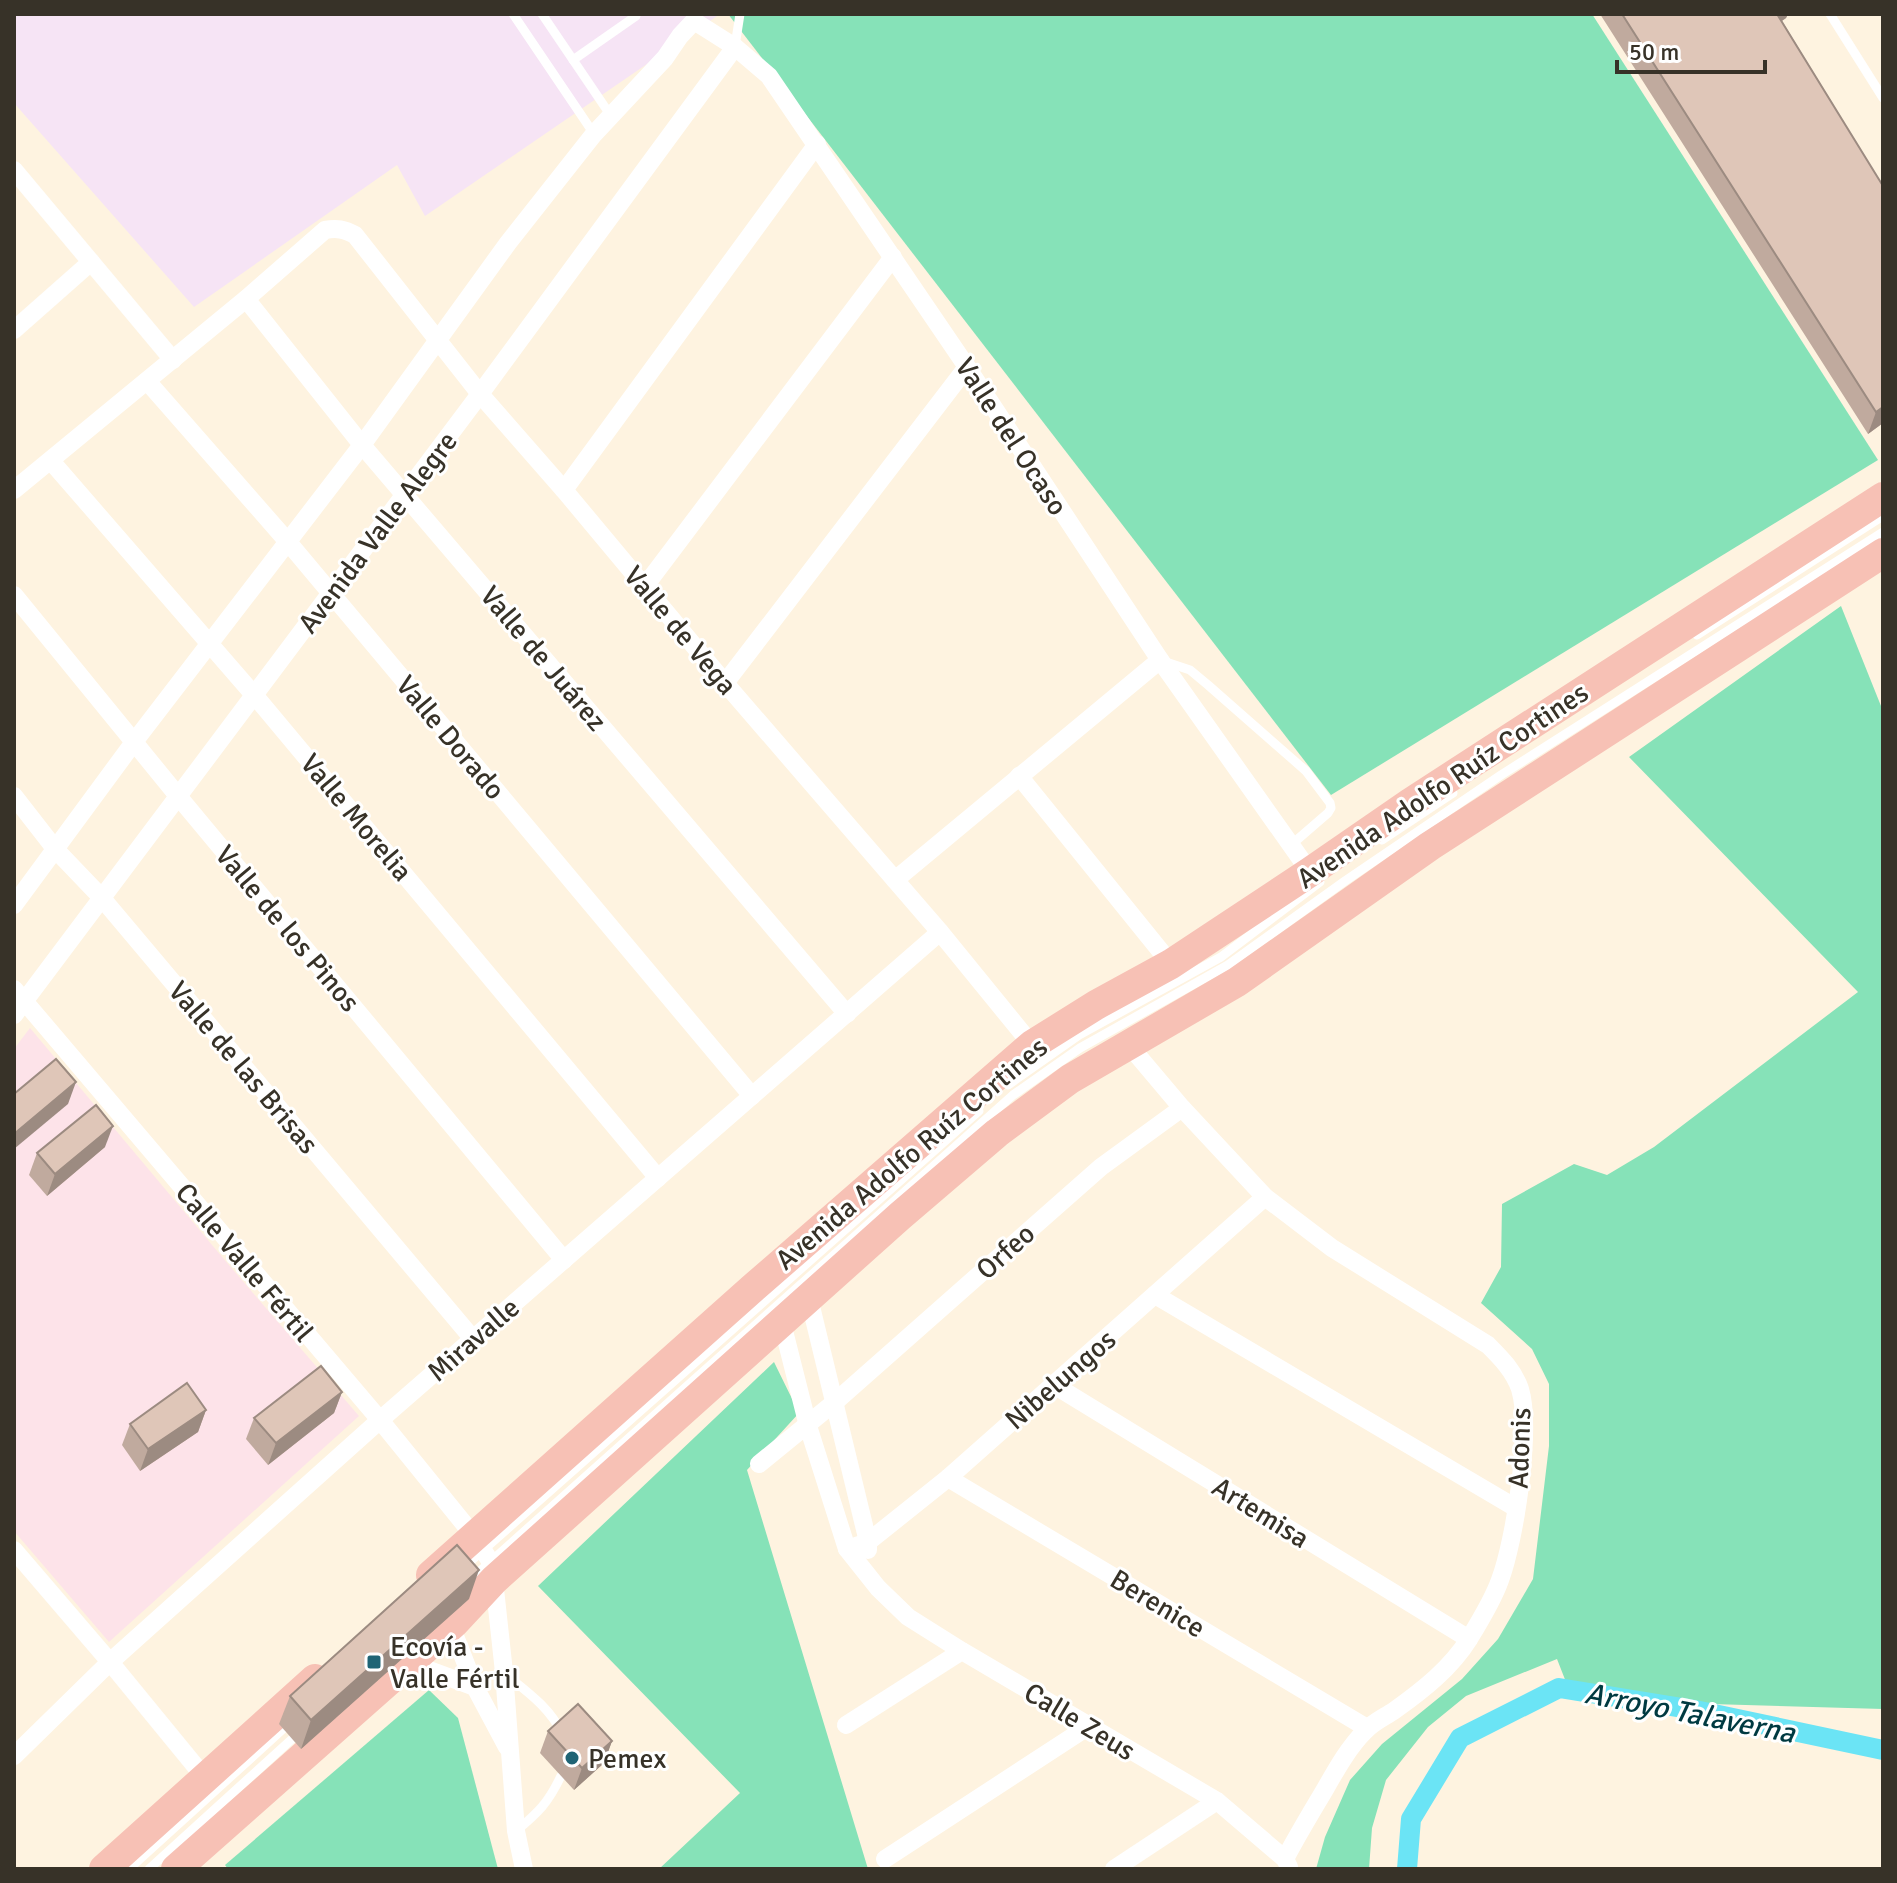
<svg xmlns="http://www.w3.org/2000/svg" width="1897" height="1883" viewBox="0 0 1897 1883" font-family="Signika,sans-serif">
  <rect width="100%" height="100%" fill="#fef3e0"/>
  <path fill="#f6e4f5" d="M14,14H720L425,216L397,165L194,307L14,103Z"/>
  <path fill="#fde3e9" d="M30,1028L228,1264L359,1416L109,1642L14,1531V1049Z"/>
  <g fill="#86e2b8">
    <path d="M728,14H1592L1878,460L1331,795Z"/>
    <path d="M1841,606L1883,711V1709L1573,1700L1557,1659L1466,1696L1428,1727L1386,1780L1372,1828L1369,1869H1316L1325,1837L1350,1780L1382,1744L1462,1679L1498,1639L1533,1579L1549,1446V1384L1532,1349L1481,1303L1501,1267L1502,1204L1574,1164L1607,1175L1654,1147L1858,992L1629,757Z"/>
    <path d="M774,1362L799,1413L747,1470L868,1869H659L740,1793L538,1586Z"/>
    <path d="M429,1690L458,1718L498,1869H228L225,1865Z"/>
  </g>
  <g fill="none" stroke-linecap="round" stroke-linejoin="round">
    <path stroke="#6be4f5" stroke-width="20" d="M1407,1869L1411,1819L1460,1738L1559,1688L1695,1710L1883,1750"/>
    <g stroke="#fff" stroke-width="9">
      <path d="M513,14L594,134"/>
      <path d="M542,14L611,116"/>
      <path d="M1830,14L1883,98"/>
      <path d="M735,46L740,14"/>
      <path d="M573,60L636,16"/>
      <path d="M1697,635L1883,516"/>
      <path d="M1163,661L1190,670L1208,685L1306,771L1330,803L1331,808L1328,813L1291,845"/>
      <path d="M1382,840L1453,793"/>
      <path d="M1008,1085L1079,1035L1221,957L1320,882"/>
      <path d="M463,1568L979,1111"/>
      <path d="M471,1579L1013,1095L1080,1048L1228,965L1345,881L1501,775L1883,532"/>
      <path d="M504,1673C525,1690 551,1708 562,1734"/>
      <path d="M516,1831C539,1812 548,1803 561,1776"/>
      <path d="M129,1869L283,1729"/>
      <path d="M149,1869L292,1739"/>
    </g>
    <g stroke="#fff" stroke-width="18">
      <path d="M14,170L173,360"/>
      <path d="M246,299L362,445L847,1014"/>
      <path d="M14,330L91,262"/>
      <path d="M147,381L288,542L752,1096"/>
      <path d="M51,461L255,696L658,1178"/>
      <path d="M14,490L246,299L325,230C337,228 344,229 355,235L480,394L564,490L725,683L940,932L1032,1045"/>
      <path d="M564,490L817,144"/>
      <path d="M645,586L893,257"/>
      <path d="M14,595L178,796L564,1260"/>
      <path d="M725,683L967,367"/>
      <path d="M1019,776L1171,964"/>
      <path d="M14,796L56,850L101,897L473,1339"/>
      <path d="M895,880L1160,660"/>
      <path d="M14,905L134,742L362,445L508,243L594,134L665,58L680,36L694,21L735,47L769,76L967,367L1160,660L1310,872"/>
      <path d="M14,989L380,1420L474,1536L490,1561L494,1580L504,1672L516,1831L524,1869"/>
      <path d="M14,1015L480,394L735,47"/>
      <path d="M1128,1044L1182,1108L1265,1197L1332,1248L1488,1345C1501,1358 1514,1371 1520,1389C1532,1429 1515,1540 1500,1580C1493,1600 1480,1621 1469,1639C1451,1668 1423,1690 1395,1710C1385,1717 1373,1722 1365,1731C1348,1748 1336,1770 1324,1791C1311,1813 1297,1836 1285,1859"/>
      <path d="M1155,1295L1516,1508"/>
      <path d="M809,1298L868,1542V1550"/>
      <path d="M782,1323L808,1426L847,1549L878,1588L908,1617L962,1651L1217,1801L1285,1859L1289,1867"/>
      <path d="M1054,1385L1469,1639"/>
      <path d="M759,1464L835,1402L1101,1167L1182,1108"/>
      <path d="M948,1478L1367,1728"/>
      <path d="M847,1549L868,1542L948,1478L1265,1197"/>
      <path d="M14,1550L110,1662L205,1778"/>
      <path d="M451,1626L475,1687L507,1747"/>
      <path d="M410,1663L475,1687"/>
      <path d="M846,1725L962,1651"/>
      <path d="M14,1756L110,1662L380,1420L940,932"/>
      <path d="M885,1859L1089,1726"/>
      <path d="M1114,1869L1217,1801"/>
    </g>
    <g stroke="#f7c1b5" stroke-width="30">
      <path d="M431,1575L754,1287L1032,1045L1096,1005L1171,964L1310,872L1410,803L1883,497"/>
      <path d="M104,1869L315,1679"/>
      <path d="M176,1869L454,1623L494,1580L900,1216L997,1133L1070,1079L1237,982L1430,846L1883,553"/>
    </g>
  </g>
  <g fill="#c0aa9e">
    <path d="M1600,14H1788L1786,18L1782,21L1883,186V423L1868,434Z"/>
    <path d="M105,1147L47,1196L29,1175L37,1153Z"/>
    <path d="M342,1392L334,1413L268,1465L246,1439L254,1418Z"/>
    <path d="M206,1410L198,1432L140,1471L122,1445L130,1424Z"/>
    <path d="M469,1599L301,1749L279,1724L290,1696Z"/>
    <path d="M548,1731L612,1741L604,1763L574,1790L540,1753Z"/>
  </g>
  <g fill="#9c8b81">
    <path d="M1772,14H1788L1786,18L1766,31Z"/>
    <path d="M1883,407V423L1868,434L1876,412Z"/>
    <path d="M76,1082L68,1104L14,1149V1134Z"/>
    <path d="M113,1126L105,1147L47,1196L55,1174Z"/>
    <path d="M342,1392L334,1413L268,1465L276,1443Z"/>
    <path d="M206,1410L198,1432L140,1471L148,1449Z"/>
    <path d="M479,1570L469,1599L301,1749L311,1720Z"/>
    <path d="M612,1741L604,1763L574,1790L582,1768Z"/>
  </g>
  <g fill="#dfc6b8" stroke="#9c8b81" stroke-width="2">
    <path d="M1622,14H1777L1883,186V407L1876,412Z"/>
    <path d="M56,1059L76,1082L14,1134V1094Z"/>
    <path d="M96,1105L113,1126L55,1174L37,1153Z"/>
    <path d="M321,1366L342,1392L276,1443L254,1418Z"/>
    <path d="M187,1383L206,1410L148,1449L130,1424Z"/>
    <path d="M457,1545L479,1570L311,1720L290,1696Z"/>
    <path d="M578,1704L612,1741L582,1768L548,1731Z"/>
  </g>
  <g fill="#1f6475" stroke="#fff" stroke-width="3">
    <rect x="366" y="1654" width="16" height="16" rx="4"/>
    <circle cx="572" cy="1758" r="8"/>
  </g>
  <g text-anchor="middle" stroke-width="6" stroke-linejoin="round" paint-order="stroke">
    <g font-size="28" fill="#373228" stroke="#fff">
      <text transform="translate(1012 436) rotate(57)" y="10">Valle del Ocaso</text>
      <text transform="translate(377 532) rotate(-53)" y="10">Avenida Valle Alegre</text>
      <text transform="translate(681 630) rotate(50)" y="10">Valle de Vega</text>
      <text transform="translate(544 658) rotate(50)" y="10">Valle de Juárez</text>
      <text transform="translate(451 737) rotate(50)" y="10">Valle Dorado</text>
      <text transform="translate(1442 785) rotate(-34)" y="10">Avenida Adolfo Ruíz Cortines</text>
      <text transform="translate(357 817) rotate(50)" y="10">Valle Morelia</text>
      <text transform="translate(288 928) rotate(50)" y="10">Valle de los Pinos</text>
      <text transform="translate(244 1067) rotate(50)" y="10">Valle de las Brisas</text>
      <text transform="translate(911 1153) rotate(-40)" y="10">Avenida Adolfo Ruíz Cortines</text>
      <text transform="translate(1005 1251) rotate(-42)" y="10">Orfeo</text>
      <text transform="translate(245 1262) rotate(50)" y="10">Calle Valle Fértil</text>
      <text transform="translate(473 1339) rotate(-41)" y="10">Miravalle</text>
      <text transform="translate(1060 1379) rotate(-41)" y="10">Nibelungos</text>
      <text transform="translate(1519 1448) rotate(-88)" y="10">Adonis</text>
      <text transform="translate(1261 1512) rotate(32)" y="10">Artemisa</text>
      <text transform="translate(1158 1603) rotate(31)" y="10">Berenice</text>
      <text transform="translate(1080 1721) rotate(31)" y="10">Calle Zeus</text>
    </g>
    <g font-size="28" fill="#373228" stroke="#fff" text-anchor="start">
      <text x="390" y="1656">Ecovía -<tspan x="390" dy="32">Valle Fértil</tspan></text>
      <text x="588" y="1768">Pemex</text>
    </g>
    <g font-size="30" font-style="italic" fill="#003a41" stroke="#fff">
      <text transform="translate(1690 1713) rotate(11)" y="10">Arroyo Talaverna</text>
    </g>
  </g>
  <rect width="1897" height="1883" fill="none" stroke="#373228" stroke-width="32"/>
  <path d="M1617 60v12h148v-12" fill="none" stroke="#373228" stroke-width="4"/>
  <text x="1629" y="60" font-size="24" fill="#373228" stroke="#ffffff" stroke-width="6" paint-order="stroke">50 m</text>
</svg>
